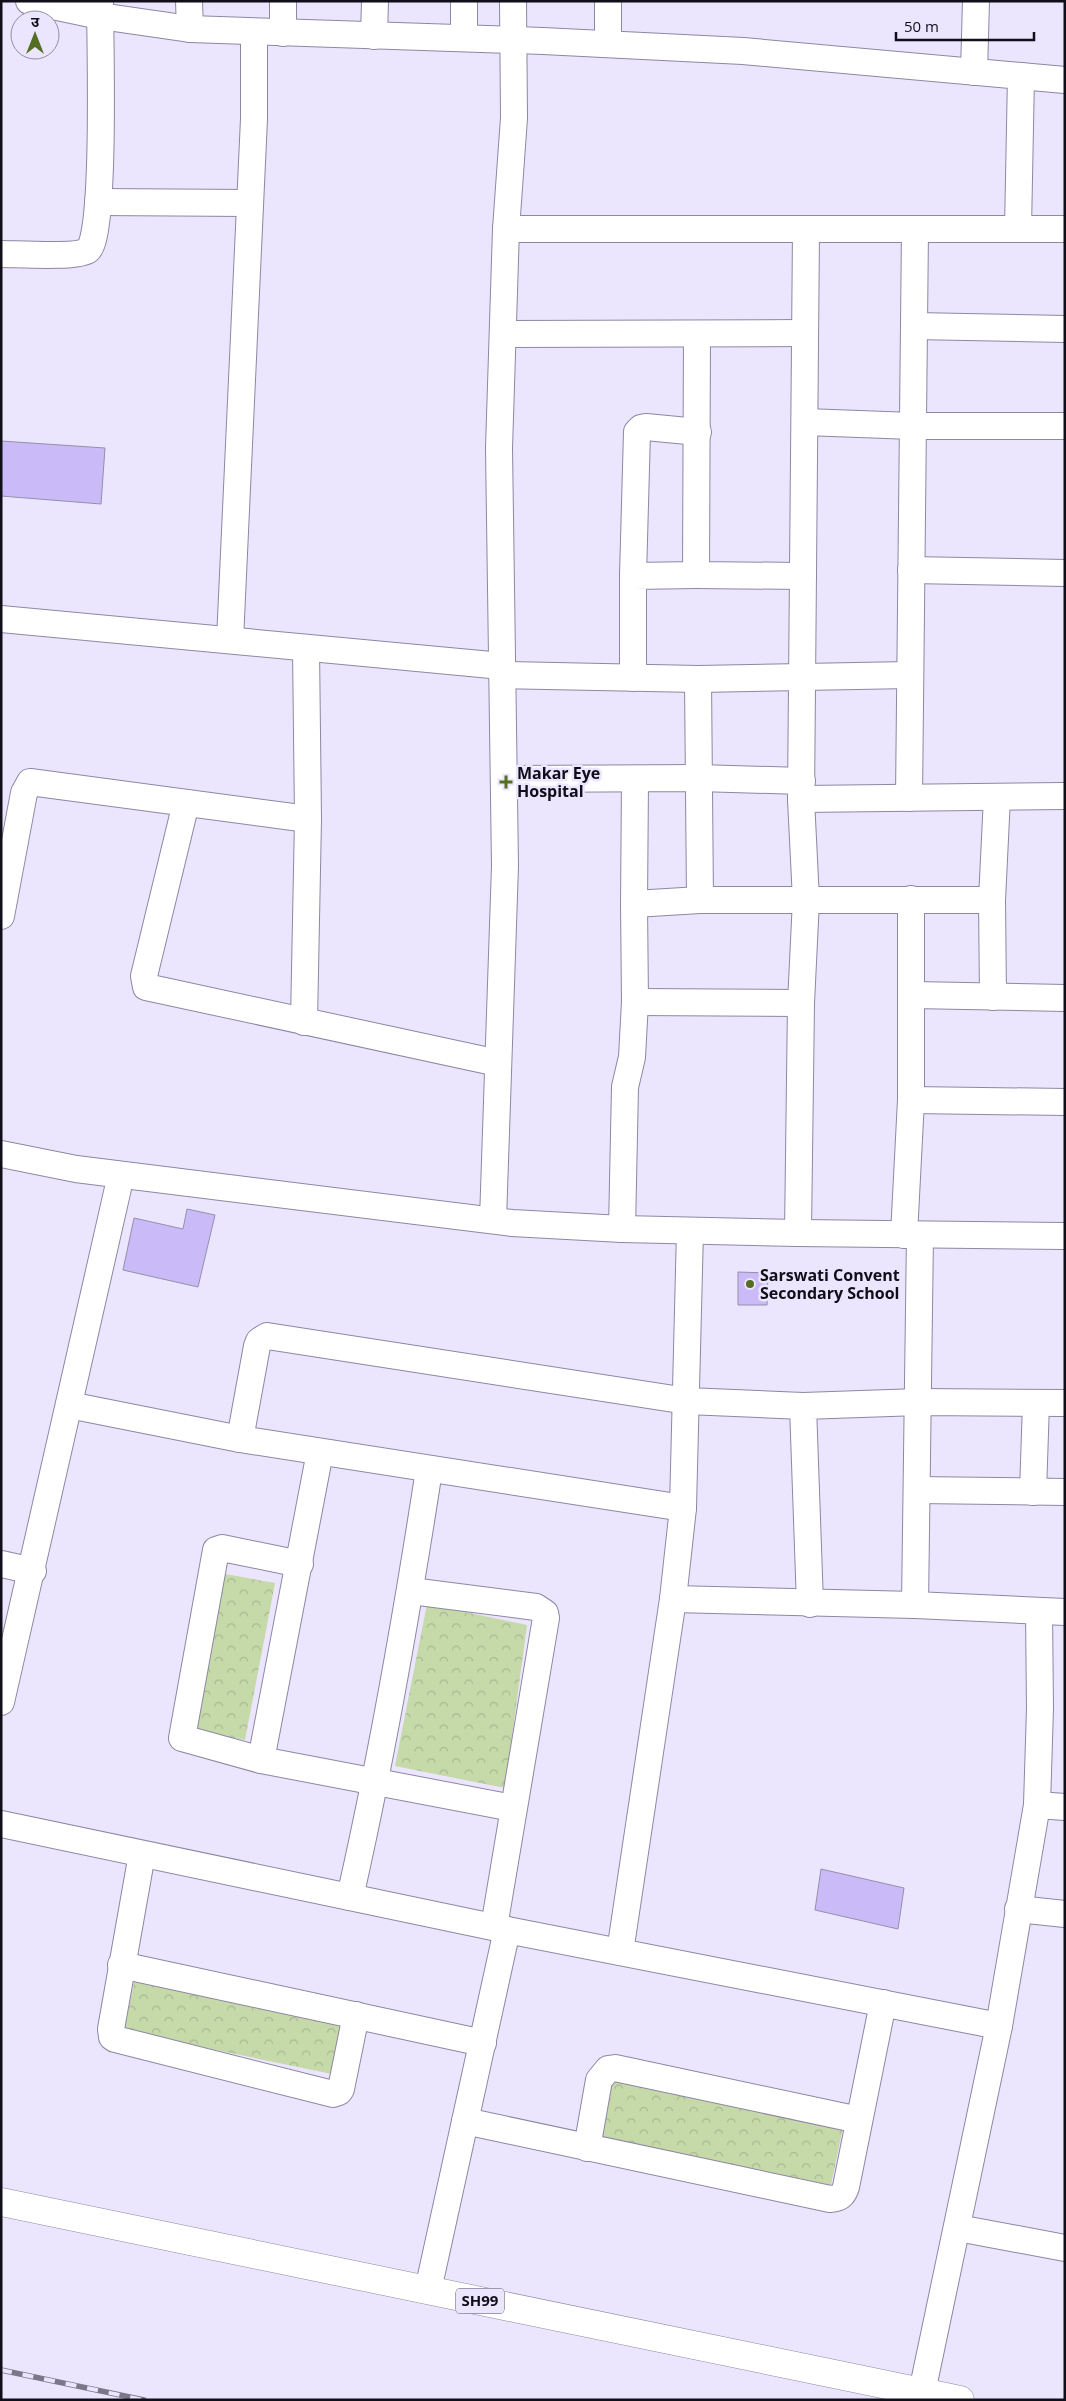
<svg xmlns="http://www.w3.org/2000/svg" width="1066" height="2401" viewBox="0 0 1066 2401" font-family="'Open Sans','Noto Sans Devanagari',sans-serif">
  <defs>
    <pattern id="park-crowns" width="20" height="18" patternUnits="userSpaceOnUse" patternTransform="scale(1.25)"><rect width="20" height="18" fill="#c5d9a9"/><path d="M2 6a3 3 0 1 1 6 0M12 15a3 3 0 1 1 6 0" fill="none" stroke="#a8b991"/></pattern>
  </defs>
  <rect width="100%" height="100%" fill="#ebe5fe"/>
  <g fill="url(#park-crowns)">
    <path d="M225,1574L275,1583L245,1740L196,1731Z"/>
    <path d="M427,1604L527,1625L505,1788L395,1766Z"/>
    <path d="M134,1982L343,2025L332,2074L124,2031Z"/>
    <path d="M612,2081L843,2127L831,2185L601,2139Z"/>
  </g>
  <g fill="#cabbf8" stroke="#958fab">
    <path d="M1,441L105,448L101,504L1,496Z"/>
    <path d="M187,1209L215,1215L198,1287L123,1270L134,1218L183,1229Z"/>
    <path d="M738,1272L768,1273L767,1305H738Z"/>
    <path d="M821,1869L904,1888L898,1929L815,1910Z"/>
  </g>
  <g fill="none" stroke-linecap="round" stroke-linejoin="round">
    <g stroke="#8e87a3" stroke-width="28">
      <g id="minor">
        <path d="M29,1L100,16L190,29L543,41L743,51L1065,80"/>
        <path d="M189,1L190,29"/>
        <path d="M283,33V1"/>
        <path d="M374,36L375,1"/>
        <path d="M464,38V1"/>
        <path d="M608,44V1"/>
        <path d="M974,72L976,1"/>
        <path d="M98,202L250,203"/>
        <path d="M506,229H1065"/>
        <path d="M1018,229L1021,76"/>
        <path d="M1,254C17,254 78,258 88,250C106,236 100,34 100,1"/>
        <path d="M914,326L1065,329"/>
        <path d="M503,334L805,333"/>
        <path d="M697,334L696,575L803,576"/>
        <path d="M805,422L913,426H1065"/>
        <path d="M911,570L1065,573"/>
        <path d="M633,576L637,432L641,428L646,427L698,432"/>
        <path d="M1,619L502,666"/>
        <path d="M230,640L254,119V32"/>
        <path d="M502,675L698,679L910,675"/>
        <path d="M633,678V576L696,575"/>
        <path d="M698,679L700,900"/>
        <path d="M504,779L699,778L802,781"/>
        <path d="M635,780L634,904L700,900H992"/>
        <path d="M909,798L915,230"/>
        <path d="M801,799L1065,796"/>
        <path d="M186,803L144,976L146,987L498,1063"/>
        <path d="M1,916L24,793L30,782L308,819"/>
        <path d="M913,995L1065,998"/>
        <path d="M993,997L992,900L997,797"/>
        <path d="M635,1002L801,1003"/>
        <path d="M304,1022L308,819L306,648"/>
        <path d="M911,1100L1065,1102"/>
        <path d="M1,1154L76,1169L512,1223L622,1229L798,1233L1065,1236"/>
        <path d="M493,1220L505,866L499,448L506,229L514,118L513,1"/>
        <path d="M622,1229L625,1087L632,1057L635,1002L634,904"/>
        <path d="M798,1233L801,1003L806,900L801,799L806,231"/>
        <path d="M904,1235L911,1100V899"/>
        <path d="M69,1405L240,1439L683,1508"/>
        <path d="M240,1439L257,1346L259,1341L267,1336L687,1401L803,1406"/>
        <path d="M917,1490L1065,1492"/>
        <path d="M1033,1492L1036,1403"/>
        <path d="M1,1564L33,1571"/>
        <path d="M300,1564L222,1548L216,1550L182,1738L261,1760L513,1808"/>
        <path d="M411,1591L536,1607L545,1613L546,1618L494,1927"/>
        <path d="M673,1599L915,1605L1065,1612"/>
        <path d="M810,1604L803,1406L919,1402L1065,1403"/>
        <path d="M915,1605L920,1235"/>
        <path d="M1,1702L121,1175"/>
        <path d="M261,1760L320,1452"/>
        <path d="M1037,1805L1065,1807"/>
        <path d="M1,1824L507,1930L999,2026"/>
        <path d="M142,1854L111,2029L112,2037L115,2039L333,2094L339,2092L341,2089L356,2015"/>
        <path d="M350,1897C382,1756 407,1613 429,1470"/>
        <path d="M1018,1909L1065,1914"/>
        <path d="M620,1952L673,1599L683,1508L690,1231"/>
        <path d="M121,1965L483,2043"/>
        <path d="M465,2121L830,2199C840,2198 843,2196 846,2187L883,2003"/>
        <path d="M587,2148L599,2080L608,2069L615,2068L859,2120"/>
        <path d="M958,2228L1065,2248"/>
        <path d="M428,2290L507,1930"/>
        <path d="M922,2392L999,2026L1037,1805L1040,1708L1039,1612"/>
      </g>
    </g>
    <g stroke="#8e87a3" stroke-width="29">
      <path id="major" d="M1,2202L960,2400"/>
    </g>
    <use href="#minor" stroke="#fff" stroke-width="26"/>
    <use href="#major" stroke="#fff" stroke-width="28"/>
    <g stroke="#7c7889" stroke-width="5.5">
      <path id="rail" d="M1,2370L144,2400"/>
    </g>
    <use href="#rail" stroke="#ebe5fe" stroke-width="4" stroke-dasharray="11" stroke-linecap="butt"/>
  </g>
  <g fill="#546f21" stroke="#ebe5fe" stroke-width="2">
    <path d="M503.5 774.5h5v5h5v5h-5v5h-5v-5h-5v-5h5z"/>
    <circle cx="750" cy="1284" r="5"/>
  </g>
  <g text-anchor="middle" stroke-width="5" stroke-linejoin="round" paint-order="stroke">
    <rect fill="#ebe5fe" stroke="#524e5d" stroke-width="1" x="456" y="2288.5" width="48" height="25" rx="4"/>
    <g font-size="15" font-weight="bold" fill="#100e18">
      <text x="480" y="2306">SH99</text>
    </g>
    <g font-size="16" font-weight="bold" fill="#100e18" stroke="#ebe5fe" text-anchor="start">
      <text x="517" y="779">Makar Eye<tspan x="517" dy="18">Hospital</tspan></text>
      <text x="760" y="1281">Sarswati Convent<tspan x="760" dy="18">Secondary School</tspan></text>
    </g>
  </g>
  <rect width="1066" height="2401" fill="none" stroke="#100e18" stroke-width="5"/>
  <g transform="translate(35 35)"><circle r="24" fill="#ebe5fe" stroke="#938fa2"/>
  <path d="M0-4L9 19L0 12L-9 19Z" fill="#546f21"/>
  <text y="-8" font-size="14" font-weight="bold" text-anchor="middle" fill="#100e18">उ</text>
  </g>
  <path d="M896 32v8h138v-8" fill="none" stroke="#100e18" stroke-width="2.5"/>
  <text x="904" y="32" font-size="15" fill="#100e18" stroke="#ebe5fe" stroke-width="4" paint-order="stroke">50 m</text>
</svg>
